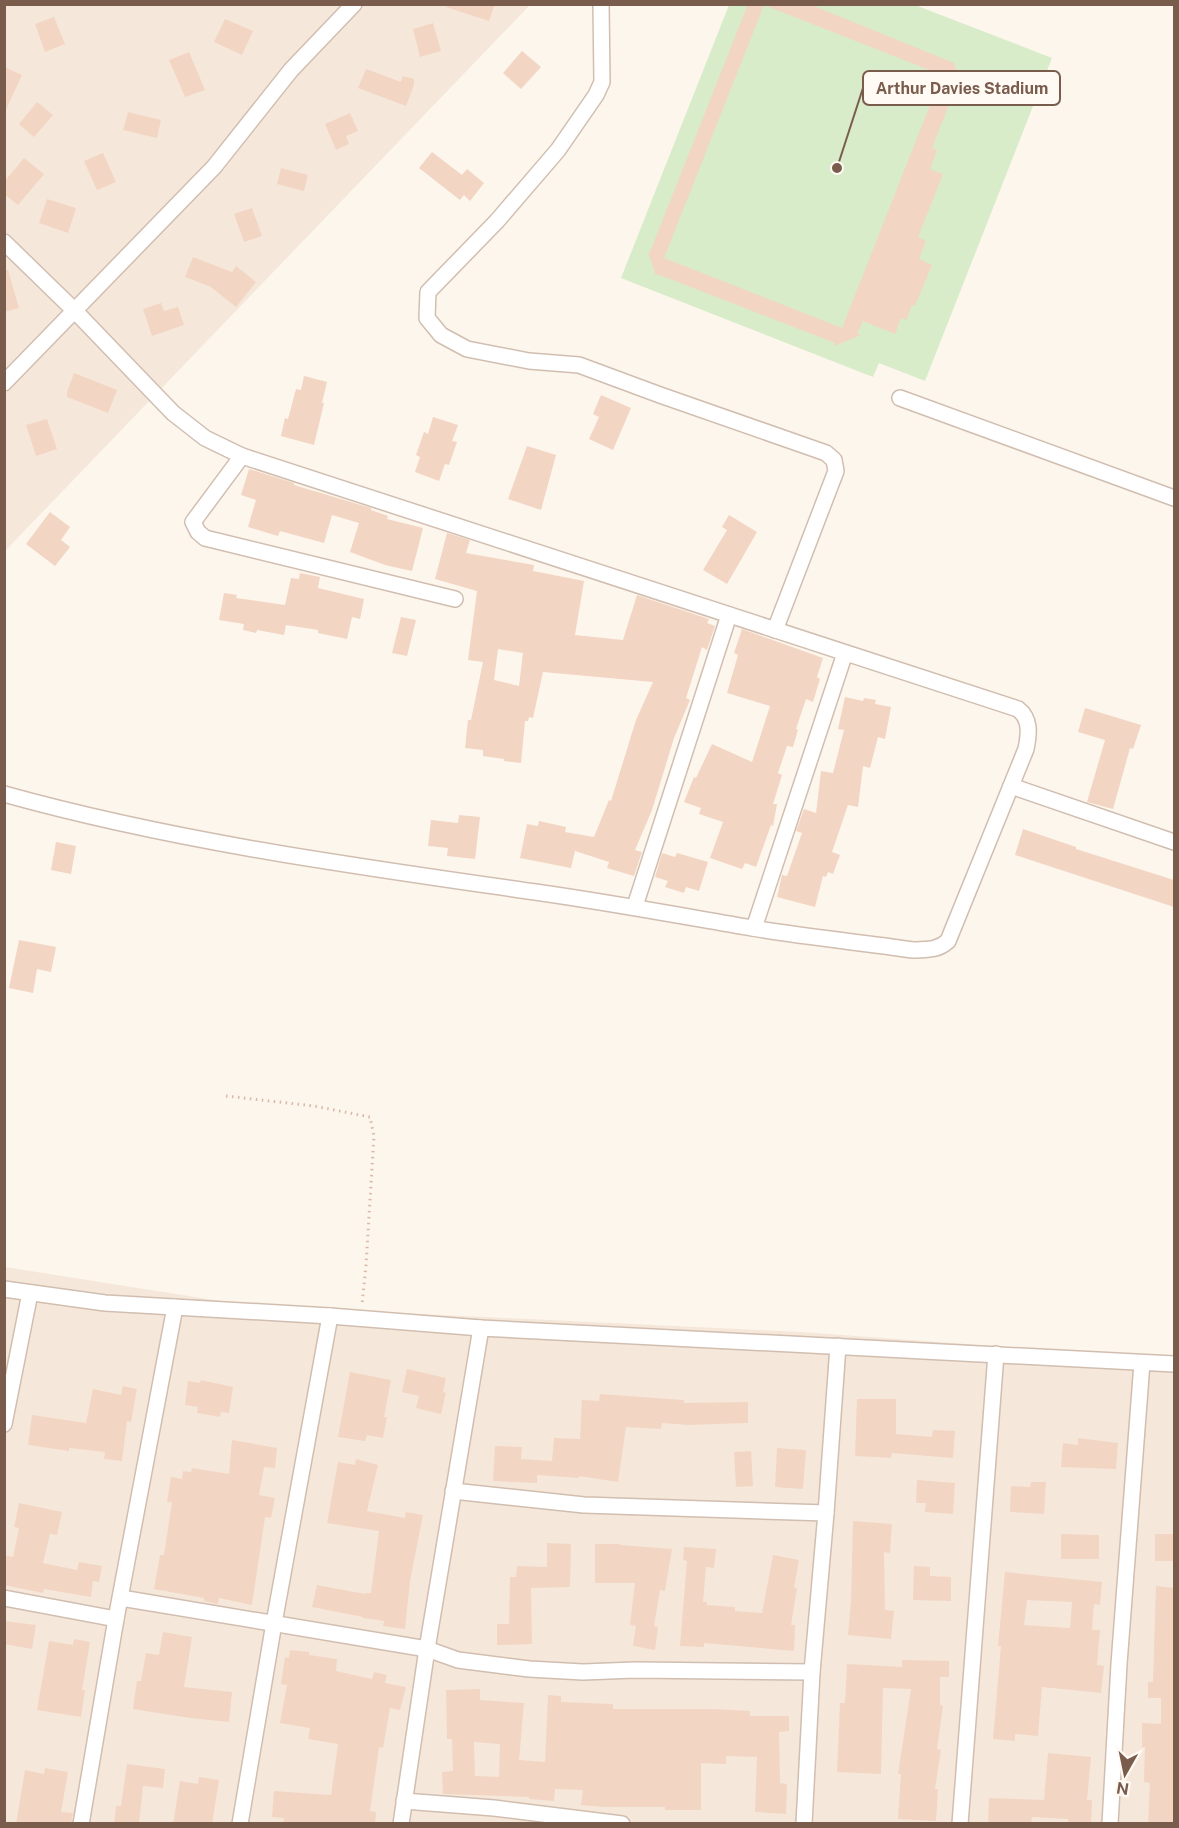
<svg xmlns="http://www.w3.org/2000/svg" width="1179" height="1828" viewBox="0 0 1179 1828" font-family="'Public Sans',sans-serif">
  <rect width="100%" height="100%" fill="#fdf6ec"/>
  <g fill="#f5e8da">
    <path d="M5,5H530L5,551Z"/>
    <path d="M5,1267L252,1306L801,1332L1174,1359V1823L5,1824Z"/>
  </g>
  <path fill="#d8ecc9" d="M729,5H915L1052,58L925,381L879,363L873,377L621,278Z"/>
  <g fill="#f3d5c3" fill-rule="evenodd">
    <path d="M447,4H495L489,21L446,7Z"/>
    <path d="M748,4H809L954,63L959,79L932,148L937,150L930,169L943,174L918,237L926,241L919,259L932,265L915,306L912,305L906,320L901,318L895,334L863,321L857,334L861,335L834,346L835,343L657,274L656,276L648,252H650ZM764,5L942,75L842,328L664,258Z"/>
    <path d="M54,17L65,44L45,52L35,24Z"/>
    <path d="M225,19L253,31L242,55L214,42Z"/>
    <path d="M433,23L441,51L420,57L413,29Z"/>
    <path d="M522,51L541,67L521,89L503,73Z"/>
    <path d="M189,52L205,90L185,97L169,60Z"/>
    <path d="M4,67L22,75L4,114Z"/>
    <path d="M366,69L401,82L403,76L414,79V85L406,106L358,88Z"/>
    <path d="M37,102L53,115L34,137L19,124Z"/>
    <path d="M128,112L161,120L157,138L123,130Z"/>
    <path d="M350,113L358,131L346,136L349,144L336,150L325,124Z"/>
    <path d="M432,152L462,175L467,169L484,183L470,201L464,195L460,200L419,168Z"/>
    <path d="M103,153L116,182L97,190L84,161Z"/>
    <path d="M24,158L44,174L18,205L4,194V182Z"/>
    <path d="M281,168L308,175L304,191L277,184Z"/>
    <path d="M47,199L76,208L68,233L39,223Z"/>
    <path d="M252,208L262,236L244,242L234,214Z"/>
    <path d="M193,257L232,272L236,266L256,282L236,307L211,287L185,277Z"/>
    <path d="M8,270L19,308L4,312V271Z"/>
    <path d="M161,303L164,311L178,307L184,325L152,336L143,309Z"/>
    <path d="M74,373L117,390L108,413L67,397V392Z"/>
    <path d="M304,376L327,382L322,403H324L314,445L281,436L285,418L288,419L296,389L301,390Z"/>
    <path d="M601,395L631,408L613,450L589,439L599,417L593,414Z"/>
    <path d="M433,417L458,425L452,441L457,442L449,465L445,464L439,481L415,472L420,457L416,455L424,432L428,434Z"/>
    <path d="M47,419L57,449L36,456L26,425Z"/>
    <path d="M527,446L556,455L541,510L508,499Z"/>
    <path d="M249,469L294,483V485L371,508V510L388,516L387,519L423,528L412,571L385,565L350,552L359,523L332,515L324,543L280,531L278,536L248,527L256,500L241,495Z"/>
    <path d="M50,512L70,527L61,540L70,547L55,566L26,544Z"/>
    <path d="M729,515L757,532L727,584L703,570L727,530L722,527Z"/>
    <path d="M447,533L470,540L466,553L534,565L533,571L584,581L575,635L623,640L637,595L709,619L707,623L715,626L707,650L702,647L686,698L690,700L674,738L652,810L635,850L642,852L634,876L607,868L609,862L575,851L571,868L520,858L527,824L538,826L539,821L566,827L565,832L594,837L609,800L611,801L636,720L653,682L543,672L533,718L529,717L528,721H525L521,763L504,761V759L483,756V750L465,748L468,720H471L483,662L468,660L477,591L435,579ZM498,649L523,653L519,686L494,680Z"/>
    <path d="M300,573L320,577L318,588L364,599L360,619L352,617L347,639L318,633V630L286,625L284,635L257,630L256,633L243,630L244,624L219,620L224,593L237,595L236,598L285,605L291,578L299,579Z"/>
    <path d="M401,617L416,620L407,656L392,653Z"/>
    <path d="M742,629L823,658L817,677L820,679L813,702L806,699L796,729L798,730L793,747L787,746L778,773L782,775L773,804H777L773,826L771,825L756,867L745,863L742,869L710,858L723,822L699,814L701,808L684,802L694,777L696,778L712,744L752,762L770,706L727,693L738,655L734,653Z"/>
    <path d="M845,697L863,701L864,698L876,700L875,704L891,707L885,739L878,737L870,768L863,766L858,807L848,805L832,852L840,855L833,874L828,872L826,877L823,876L815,907L777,897L782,875L787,876L802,833L796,831L804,809L816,813L821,771L833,773L844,730L838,729Z"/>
    <path d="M1085,708L1141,725L1133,749L1130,748L1113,809L1087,802L1105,740L1078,732Z"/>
    <path d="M459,815L480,817L475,859L447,856L448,848L428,846L431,820L458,823Z"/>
    <path d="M1023,829L1076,847V849L1174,880V907L1015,855Z"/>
    <path d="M56,842L76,846L71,874L51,870Z"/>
    <path d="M662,853L675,857L677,853L708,862L699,891L686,887L684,893L665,887L668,881L655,877Z"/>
    <path d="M19,940L56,947L51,972L37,969L33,993L9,988Z"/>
    <path d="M407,1369L446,1378L443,1392L446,1393L441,1414L416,1408L419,1396L402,1392Z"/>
    <path d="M350,1372L391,1380L384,1417H387L383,1438L367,1435L365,1441L338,1437Z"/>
    <path d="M201,1380L233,1387L229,1413L221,1412L220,1417L197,1413L198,1407L185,1405L188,1381L200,1383Z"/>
    <path d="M123,1386L137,1389L131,1422L127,1421L122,1461L104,1459L105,1452L69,1448V1451L28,1445L32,1415L86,1423L93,1389L121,1395Z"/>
    <path d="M600,1394L684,1400V1403L748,1402V1423L688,1425L662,1423L661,1429L626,1427L618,1482L579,1476V1478L537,1475V1483L493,1481L495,1446L522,1447L521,1459L552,1461L554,1438L580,1439L582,1400L599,1401Z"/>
    <path d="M857,1399H896V1434L932,1437L933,1430L955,1431L953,1458L892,1453L891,1458L855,1456Z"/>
    <path d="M1078,1438L1118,1443L1116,1469L1061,1467L1063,1443L1078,1445Z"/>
    <path d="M232,1440L277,1448L275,1468L264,1467L259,1495L275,1498L271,1518L265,1517L252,1605L219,1598L218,1604L204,1601V1598L154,1589L160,1555H164L172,1502H167L171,1477L182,1479L183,1471L191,1472L192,1468L229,1474Z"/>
    <path d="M777,1448L806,1450L803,1489L775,1487Z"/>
    <path d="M751,1451L753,1486L736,1487L734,1452Z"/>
    <path d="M356,1459L378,1465L367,1511L405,1518L406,1512L423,1515L410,1581L405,1629L383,1626L384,1621L363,1618V1617L312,1607L317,1585L365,1594V1593H371L379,1531L327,1523L338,1462L355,1465Z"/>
    <path d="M917,1480L955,1483L953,1514L925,1512L926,1503H916Z"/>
    <path d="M1031,1482H1046L1044,1514L1010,1512L1011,1486L1030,1487Z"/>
    <path d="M19,1503L62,1512L57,1535L50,1534L43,1563L77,1570L79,1562L102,1566L99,1582L93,1581L91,1597L44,1589L43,1593L4,1585V1555L13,1557L19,1528L14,1527Z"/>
    <path d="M853,1521L892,1524L890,1553L884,1552L885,1610L894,1611L891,1639L848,1635L851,1601Z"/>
    <path d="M1061,1534L1099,1535V1559H1061Z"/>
    <rect x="1155" y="1534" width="19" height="27"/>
    <path d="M547,1543L571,1544L570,1587L531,1588L532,1644L497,1645V1624H509L510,1577H516L517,1566L547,1567Z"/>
    <path d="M595,1544H620V1545L672,1549L665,1591L660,1590L654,1626L658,1627L655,1650L633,1646L636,1626L630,1625L635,1583H595Z"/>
    <path d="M684,1547L716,1549L714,1568L706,1567L703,1602H707V1605L735,1607V1611L762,1613L773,1555L799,1560L794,1588H797L791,1625H795L794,1651L704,1643V1647L680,1646L687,1561L683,1560Z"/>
    <path d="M914,1566L930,1567V1576L951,1577V1601L913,1600Z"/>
    <path d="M1005,1572L1102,1582L1100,1605L1094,1604L1092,1630H1100L1097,1665L1104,1666L1101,1693L1042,1687L1038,1736L1015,1734V1741L993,1739L1001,1646H998ZM1027,1600L1072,1602L1070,1628L1024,1625Z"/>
    <path d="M1156,1586L1174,1588V1824H1148L1150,1783L1144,1782L1145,1747H1142V1723L1161,1724V1698H1148V1682H1153Z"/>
    <path d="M4,1621L36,1625L32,1649L4,1644Z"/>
    <path d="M163,1632L192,1637L184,1687L232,1692L229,1722L190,1718L133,1709L137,1681H141L146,1653L159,1655Z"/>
    <path d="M74,1639L90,1642L82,1690H85L81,1717L37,1710L49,1641L73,1645Z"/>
    <path d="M290,1650L309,1652V1655L337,1659L336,1671L372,1679L374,1672L387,1675L385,1683L406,1687L400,1710L390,1708L383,1748L379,1747L370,1811L376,1812L375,1824H283L284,1818L272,1817L274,1791L331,1795L338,1744L308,1739L310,1728L280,1723L287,1685L281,1684L285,1657L289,1658Z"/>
    <path d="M902,1660L949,1661V1677H940V1705L943,1706L937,1749L941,1750L935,1789H938L936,1821L898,1819L901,1774H898L911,1689L883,1688L881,1774L837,1772L840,1703H845L847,1664L902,1667Z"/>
    <path d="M480,1689V1700L524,1703L519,1760L545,1762L548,1695L561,1696V1702L613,1704V1709H716L750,1711V1716H789V1731L779,1732L780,1783L787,1784L786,1814L755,1812L757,1757L726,1756V1764L701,1763V1810H665V1807H605L581,1805L583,1790L555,1789L554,1801L529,1799V1797L443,1794L442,1772L453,1771L452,1739H447L446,1690ZM474,1742L500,1744L499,1777L475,1776Z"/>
    <path d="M1048,1753L1091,1757L1087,1800H1092L1091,1824H1068V1819L1032,1817L1031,1824H988L989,1798L1044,1800Z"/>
    <path d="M127,1764L165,1769L163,1788L143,1786L139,1824H114L116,1806H121Z"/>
    <path d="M45,1768L68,1772L61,1812L73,1813L71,1824H16L25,1770L44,1774Z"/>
    <path d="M199,1777L219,1780L212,1824H173L180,1781L198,1784Z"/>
  </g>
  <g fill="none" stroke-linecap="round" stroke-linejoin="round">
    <g stroke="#d1beb0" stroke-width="18">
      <g id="street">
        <path d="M601,4L602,82L596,95L558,150L497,221L428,292L427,318L441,335L467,349L529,361L579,365L660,395L826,453L834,460L836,471L775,630"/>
        <path d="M4,242L75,311L173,413L205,438L242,456L1018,709C1031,719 1029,734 1026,749L948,941C937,951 926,949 913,950C859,942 805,937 752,928C682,916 612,903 542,893C362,867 180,843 4,794"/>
        <path d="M4,383L214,167L291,70L354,4"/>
        <path d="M900,398L1174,498"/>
        <path d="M242,456L193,522L198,532L205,538L455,599"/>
        <path d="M1011,786L1174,842"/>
        <path d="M635,906L729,615"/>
        <path d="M754,928L845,653"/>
        <path d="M4,1289L105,1303L330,1316L481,1328L1174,1364"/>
        <path d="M4,1424L30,1293"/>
        <path d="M453,1491L584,1505L826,1513"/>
        <path d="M4,1598L116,1619"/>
        <path d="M121,1598L427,1649L458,1660L529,1669L583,1672L635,1670L812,1672"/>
        <path d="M404,1801L494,1808L622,1824"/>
        <path d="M81,1824L116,1619L175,1307"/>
        <path d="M240,1824L274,1623L330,1316"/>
        <path d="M401,1824L427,1649L481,1328"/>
        <path d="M804,1824L812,1672L826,1513L838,1346"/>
        <path d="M960,1824L996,1354"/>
        <path d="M1110,1824L1119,1664L1142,1363"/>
      </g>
    </g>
    <path stroke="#d9b8a5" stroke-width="3" stroke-dasharray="1.5 4.5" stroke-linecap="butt" d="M226,1096L314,1106L370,1117L374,1136L366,1265L362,1305"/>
    <use href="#street" stroke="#fff" stroke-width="15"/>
  </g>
  <path fill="none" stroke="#7a5c4d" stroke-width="2" d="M837 168L863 88"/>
  <circle fill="#7a5c4d" stroke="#fffaf3" stroke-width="2" cx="837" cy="168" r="6"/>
  <rect fill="#fffaf3" stroke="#7a5c4d" stroke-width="2" x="863" y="71" width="197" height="34" rx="6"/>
  <g font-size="16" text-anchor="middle" font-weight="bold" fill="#7a5c4d">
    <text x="962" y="94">Arthur Davies Stadium</text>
  </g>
  <rect width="1179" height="1828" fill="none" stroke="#7a5c4d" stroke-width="12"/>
  <g transform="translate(1125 1774) rotate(189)" stroke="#fffaf3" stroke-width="4.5" paint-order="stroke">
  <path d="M0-4.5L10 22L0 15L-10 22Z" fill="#7a5c4d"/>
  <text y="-9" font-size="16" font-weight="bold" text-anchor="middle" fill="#7a5c4d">N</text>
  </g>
</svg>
